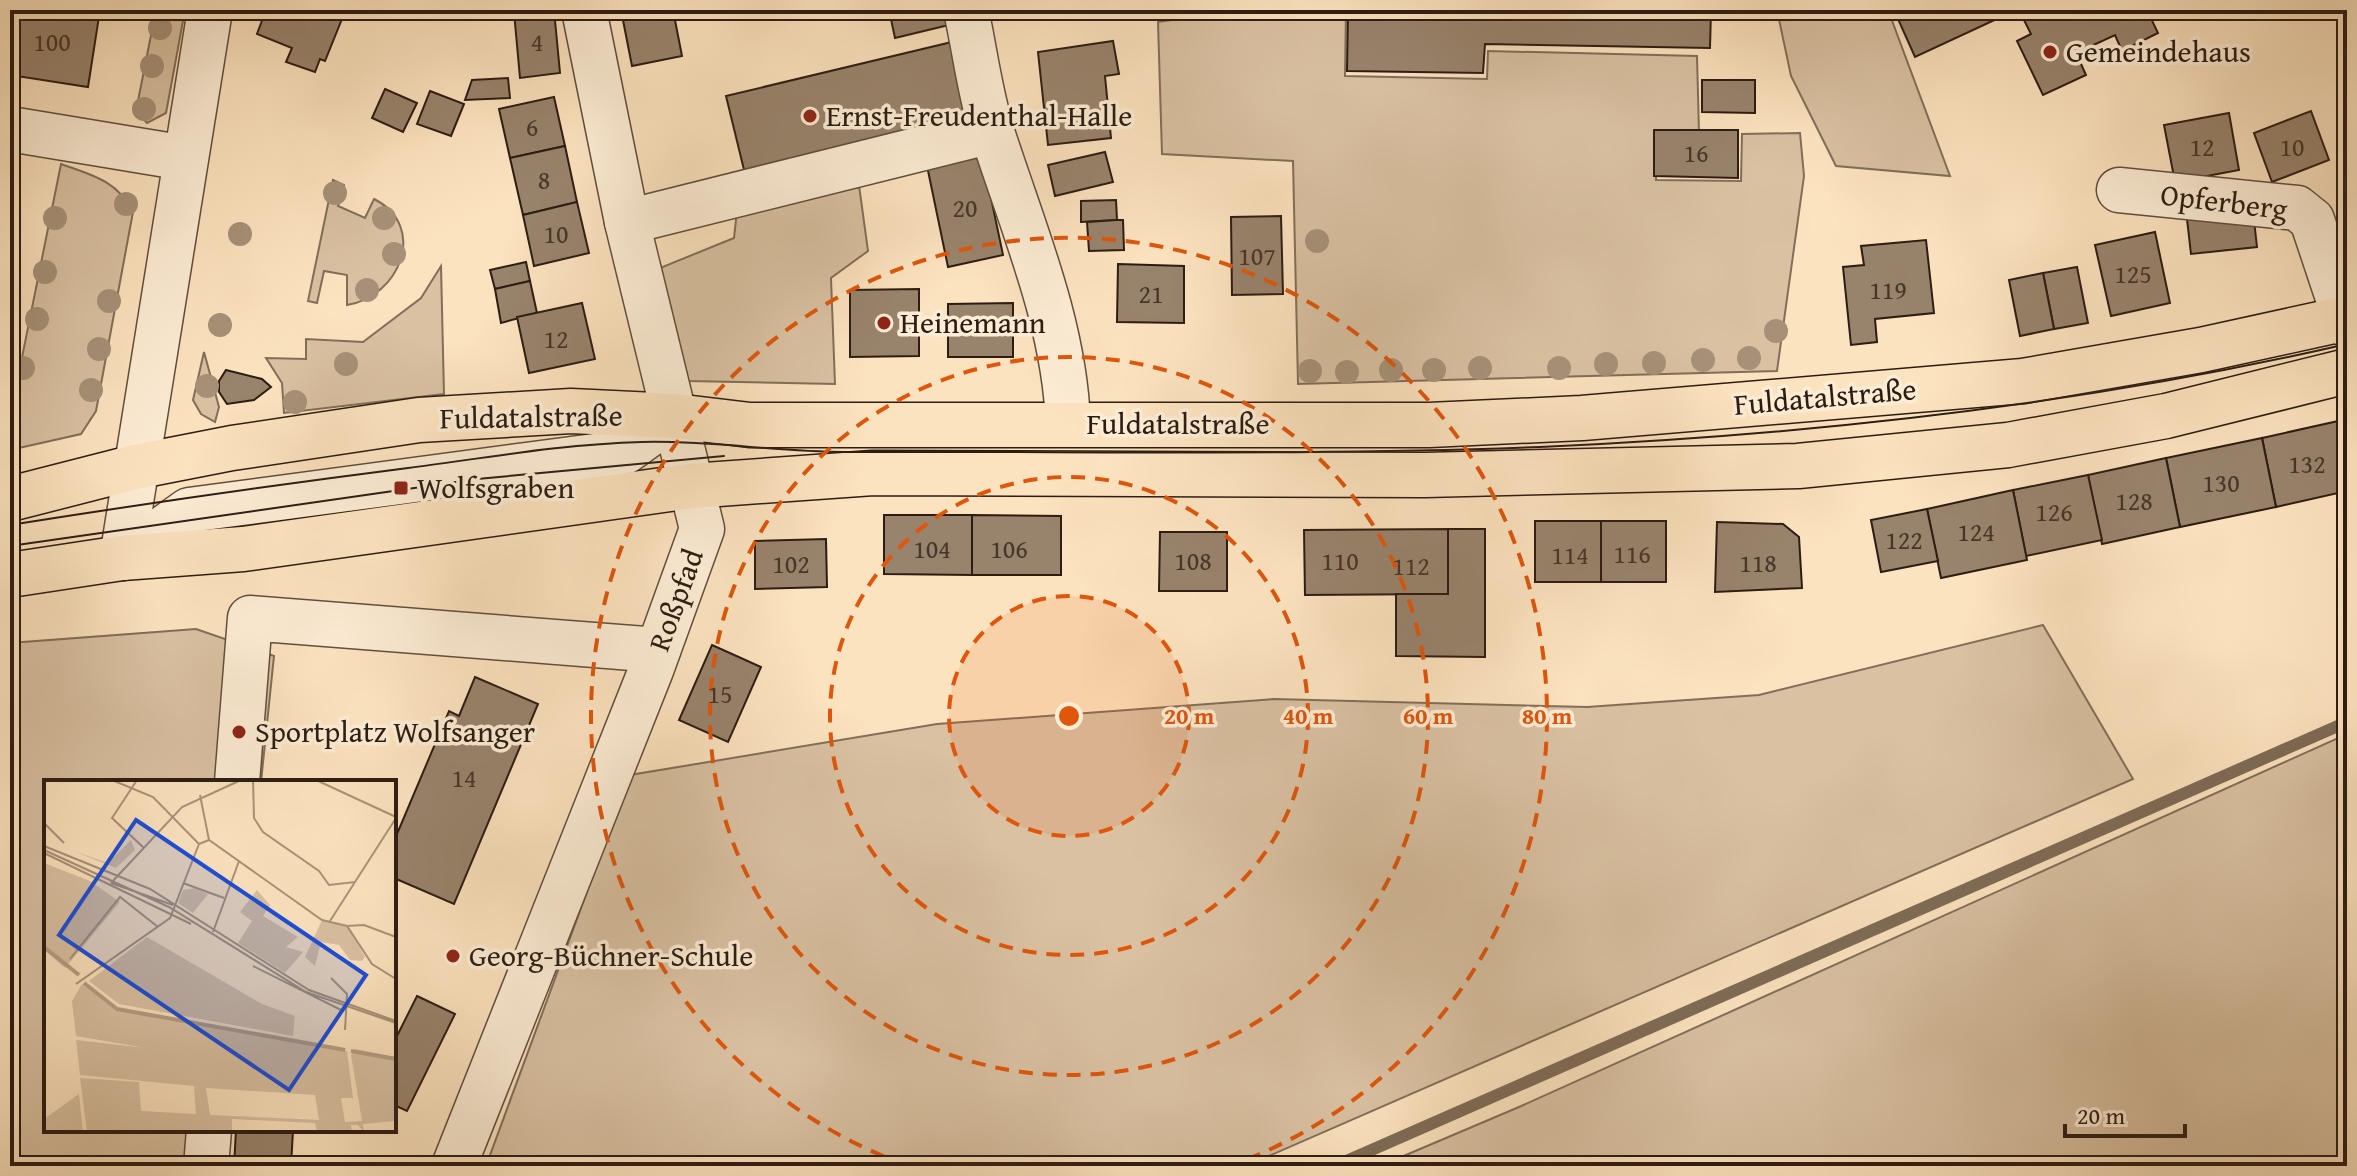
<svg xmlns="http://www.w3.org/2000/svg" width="2357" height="1176" viewBox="0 0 2357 1176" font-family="'Gentium Book Plus',serif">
  <rect width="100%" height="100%" fill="#fce3bf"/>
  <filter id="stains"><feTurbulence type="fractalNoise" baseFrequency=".0025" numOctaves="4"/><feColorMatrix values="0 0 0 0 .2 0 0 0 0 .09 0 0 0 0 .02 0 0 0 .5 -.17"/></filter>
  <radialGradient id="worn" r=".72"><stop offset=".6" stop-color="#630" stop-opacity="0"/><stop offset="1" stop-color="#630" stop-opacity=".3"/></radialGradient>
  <g fill="#d9c1a2" stroke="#826e5a" stroke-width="2">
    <path d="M156,10H185L166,113L147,123L136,111Z"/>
    <path d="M1179,10H1346L1345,76L1487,79L1488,51L1697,56L1699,133H1656V180L1741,181L1742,134L1800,133L1804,176L1777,371L1298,384L1293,161L1162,154L1158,22L1179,19Z"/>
    <path d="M1777,10H1888L1950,176L1836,166L1791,76Z"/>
    <path d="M61,164C92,175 118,181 133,212L96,411L81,434L10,450V417Z"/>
    <path d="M858,178L868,251L831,278L835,384L688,381L660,268L734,238L738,202Z"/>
    <path d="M333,180L344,185L338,206L365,218L374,199C429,227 399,297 347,305V275L324,271L317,303L308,301Z"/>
    <path d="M441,266L444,394L284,413L282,383L266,358L306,359V339L363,342L421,298Z"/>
    <path d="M204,352L219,407L215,422L201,414L193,400Z"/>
    <path d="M2043,625L2133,779L1246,1166H486L630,775L937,724L1274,699L1587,707L1759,695Z"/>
    <path d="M196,629L274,656L261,782H46V1130H226L222,1166H10V643Z"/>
    <path d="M2347,734V1166H1380L1519,1107Z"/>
  </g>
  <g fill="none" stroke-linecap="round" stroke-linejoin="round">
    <path stroke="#7e6b57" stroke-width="12" d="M1335,1166L2347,722"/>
  </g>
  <g fill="#98836c" stroke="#2c1c13" stroke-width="2">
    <path d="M10,10H100L88,87L10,75Z"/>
    <path d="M266,10H363L359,20L344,14L325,61L320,59L315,72L286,62L292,48L257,34Z"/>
    <path d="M554,10L560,73L520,78L514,12Z"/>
    <path d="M621,10H673L682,56L632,66Z"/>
    <path d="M889,10H950L953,24L895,38Z"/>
    <path d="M1348,10H1711L1710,48L1485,44L1483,73L1347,71Z"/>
    <path d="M1894,10H2016L1915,57Z"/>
    <path d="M2019,10H2147L2158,33L2122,51L2115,35L2076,53L2086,75L2043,95L2017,41L2031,34Z"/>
    <path d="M956,41L975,123L746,178L726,96Z"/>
    <path d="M1113,41L1119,74L1105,76L1111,138L1048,145L1038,52Z"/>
    <path d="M508,78L510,98L465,100L472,80Z"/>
    <path d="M1702,80H1755V113L1702,112Z"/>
    <path d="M385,89L417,103L403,132L372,118Z"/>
    <path d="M430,91L464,104L451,136L417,124Z"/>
    <path d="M554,97L565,146L510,158L499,109Z"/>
    <path d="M2311,111L2329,160L2272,182L2254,133Z"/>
    <path d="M2229,113L2239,170L2175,182L2164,125Z"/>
    <path d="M1654,130H1738V178L1654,176Z"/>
    <path d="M565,146L577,202L523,215L510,158Z"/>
    <path d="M981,150L1003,255L948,267L926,161Z"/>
    <path d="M1105,152L1113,182L1055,196L1048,165Z"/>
    <path d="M1116,200L1117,220L1081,222V201Z"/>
    <path d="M577,202L589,253L534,266L523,215Z"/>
    <path d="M2253,211L2257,247L2191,254L2187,219Z"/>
    <path d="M1281,216L1283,294L1232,295L1231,217Z"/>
    <path d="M1117,220H1123L1124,250L1089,251L1087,222Z"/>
    <path d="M2155,232L2170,303L2111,316L2095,245Z"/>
    <path d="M1926,240L1934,313L1875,319L1877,342L1851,345L1843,267L1864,265L1861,246Z"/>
    <path d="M526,262L530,281L495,289L490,270Z"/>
    <path d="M1118,264L1184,266V323L1117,322Z"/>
    <path d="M2077,267L2088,323L2054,329L2043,273Z"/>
    <path d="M2043,273L2054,329L2020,336L2009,280Z"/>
    <path d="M530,281L537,313L501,323L495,289Z"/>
    <path d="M919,289V356L850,357V290Z"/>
    <path d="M582,303L595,359L529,373L517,317Z"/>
    <path d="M1013,303V357H948V304Z"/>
    <path d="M226,370L262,379L271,387L254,400L227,404L219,392V381Z"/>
    <path d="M2347,419V491L2276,507L2262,438Z"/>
    <path d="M2262,438L2276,507L2180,527L2166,458Z"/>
    <path d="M2166,458L2180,527L2102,544L2088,475Z"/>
    <path d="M2088,475L2102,540L2026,556L2013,490Z"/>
    <path d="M2013,490L2027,560L1941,578L1927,509Z"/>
    <path d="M1927,509L1938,561L1881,572L1871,520Z"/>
    <path d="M884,515H972V575L884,574Z"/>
    <path d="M972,515L1061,516V575H972Z"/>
    <rect x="1535" y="521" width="66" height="61"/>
    <rect x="1601" y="521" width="65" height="61"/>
    <path d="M1717,522L1783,524L1799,537L1802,588L1715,592Z"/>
    <path d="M1448,529V594L1305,595L1304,530Z"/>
    <path d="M1448,529H1485V657L1396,656V594H1448Z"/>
    <path d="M1160,532H1227V591H1159Z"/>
    <path d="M826,539L827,587L755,589V541Z"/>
    <path d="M712,645L761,667L728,742L679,720Z"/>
    <path d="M475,677L538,704L454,904L394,878V841L449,711L459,716Z"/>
    <path d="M417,996L455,1014L407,1111L394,1105V1042Z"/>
    <path d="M236,1130H293L291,1166H234Z"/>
  </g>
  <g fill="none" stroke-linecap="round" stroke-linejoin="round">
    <g stroke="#604e3e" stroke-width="47">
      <g id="minor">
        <path d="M966,10C975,51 980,95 993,135C1023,228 1065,325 1068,424"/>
        <path d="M10,129L185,158"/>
        <path d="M2119,190L2297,208L2312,220L2347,325"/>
        <path d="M627,222L992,131"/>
        <path d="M122,558L189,510L625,452L675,416"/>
        <path d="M122,558L210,10"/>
        <path d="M237,782L250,618L658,650"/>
        <path d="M206,1166L209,1130"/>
        <path d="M454,1166L651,670L702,529L627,222L584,10"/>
      </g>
    </g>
    <g stroke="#2c1c13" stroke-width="47">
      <g id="major">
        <path d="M10,499L135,467L232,448L419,420L571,411L675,416L750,425H1429L1582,418L2023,381L2201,350L2347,318"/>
        <path d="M10,575L122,558L243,549L691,486L873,473L1425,475L1798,466L2008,445L2166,416L2347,371"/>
      </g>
    </g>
    <use href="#minor" stroke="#fdedd5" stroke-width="44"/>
    <use href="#major" stroke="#fce3bf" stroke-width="44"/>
    <g stroke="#2c1c13" stroke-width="2">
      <path d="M10,525C142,504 275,485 408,468C485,458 564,444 642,442C709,440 776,452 843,452C1075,451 1308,456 1540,447C1811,435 2083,405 2347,344"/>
      <path d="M10,546L477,479L724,456"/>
    </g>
  </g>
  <g fill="#a69178">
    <circle cx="160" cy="28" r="12"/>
    <circle cx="152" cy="66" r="12"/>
    <circle cx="144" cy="109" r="12"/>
    <circle cx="335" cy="193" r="12"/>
    <circle cx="126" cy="204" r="12"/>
    <circle cx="55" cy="218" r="12"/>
    <circle cx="384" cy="218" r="12"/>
    <circle cx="240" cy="234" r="12"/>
    <circle cx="1317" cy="241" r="12"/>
    <circle cx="394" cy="254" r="12"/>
    <circle cx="45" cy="272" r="12"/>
    <circle cx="367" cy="290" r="12"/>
    <circle cx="109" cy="301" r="12"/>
    <circle cx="37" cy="319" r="12"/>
    <circle cx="220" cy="325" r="12"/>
    <circle cx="1776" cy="331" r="12"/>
    <circle cx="99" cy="349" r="12"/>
    <circle cx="1749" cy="358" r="12"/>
    <circle cx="1703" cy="360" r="12"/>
    <circle cx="1654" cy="363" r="12"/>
    <circle cx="346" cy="364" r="12"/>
    <circle cx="1606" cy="364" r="12"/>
    <circle cx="23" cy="368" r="12"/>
    <circle cx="1480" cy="368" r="12"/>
    <circle cx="1559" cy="368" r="12"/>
    <circle cx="1391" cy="370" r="12"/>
    <circle cx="1434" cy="370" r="12"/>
    <circle cx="1310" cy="371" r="12"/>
    <circle cx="1347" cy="372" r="12"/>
    <circle cx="207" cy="386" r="12"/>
    <circle cx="91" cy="390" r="12"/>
    <circle cx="295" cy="402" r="12"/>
  </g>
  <circle cx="1069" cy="716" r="120" fill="#df560c" fill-opacity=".12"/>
  <g fill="none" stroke="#df560c" stroke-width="4" stroke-dasharray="14 10">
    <circle cx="1069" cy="716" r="120"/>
    <circle cx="1069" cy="716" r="239"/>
    <circle cx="1069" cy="716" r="359"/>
    <path d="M906 1165A478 478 0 1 1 1232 1165"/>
  </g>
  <g fill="#8f2418" stroke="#fdedd5" stroke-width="3">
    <circle cx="2050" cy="52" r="8"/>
    <circle cx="810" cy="116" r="8"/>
    <circle cx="884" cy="323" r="8"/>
    <rect x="393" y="480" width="16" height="16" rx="4"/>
    <circle cx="239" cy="732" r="8"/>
    <circle cx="453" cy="956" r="8"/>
  </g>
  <g text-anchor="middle" stroke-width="7" stroke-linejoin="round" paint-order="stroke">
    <g font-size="26" fill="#473629">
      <text x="52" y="51">100</text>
      <text x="537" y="51">4</text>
      <text x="532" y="136">6</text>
      <text x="2202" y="156">12</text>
      <text x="2292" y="156">10</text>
      <text x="1696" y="162">16</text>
      <text x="544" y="189">8</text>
      <text x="965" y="217">20</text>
      <text x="556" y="243">10</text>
      <text x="1257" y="265">107</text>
      <text x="2133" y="283">125</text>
      <text x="1888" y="299">119</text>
      <text x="1151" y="303">21</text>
      <text x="556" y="348">12</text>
      <text x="2307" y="473">132</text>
      <text x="2221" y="492">130</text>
      <text x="2134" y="510">128</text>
      <text x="2054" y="521">126</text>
      <text x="1976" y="541">124</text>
      <text x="1904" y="549">122</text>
      <text x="932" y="558">104</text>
      <text x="1009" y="558">106</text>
      <text x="1632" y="563">116</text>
      <text x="1570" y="564">114</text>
      <text x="1193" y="570">108</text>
      <text x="1340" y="570">110</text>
      <text x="1758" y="572">118</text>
      <text x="791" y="573">102</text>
      <text x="1411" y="575">112</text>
      <text x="720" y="703">15</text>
      <text x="464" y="787">14</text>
    </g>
    <g font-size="30" fill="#2c1c13" stroke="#fdedd5" text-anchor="start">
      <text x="2066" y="62">Gemeindehaus</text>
      <text x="826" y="126">Ernst-Freudenthal-Halle</text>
      <text x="900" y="333">Heinemann</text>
      <text x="417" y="498">Wolfsgraben</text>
      <text x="255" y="742">Sportplatz Wolfsanger</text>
      <text x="469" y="966">Georg-Büchner-Schule</text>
    </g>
    <g font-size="30" fill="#2c1c13" stroke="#fdedd5">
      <text transform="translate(2224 202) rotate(7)" y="10">Opferberg</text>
      <text transform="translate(1825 397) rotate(-5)" y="10">Fuldatalstraße</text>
      <text transform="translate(531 417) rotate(-1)" y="10">Fuldatalstraße</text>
      <text x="1178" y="434">Fuldatalstraße</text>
      <text transform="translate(676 600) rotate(-70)" y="10">Roßpfad</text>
    </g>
  </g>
  <g transform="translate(44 780)">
    <rect width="352" height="352" fill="#fce3bf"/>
    <path d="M87,60L91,70L72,88L27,70L64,83ZM0,83L46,101L76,122L21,188L0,170ZM151,108L164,114L149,133L134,123L139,110ZM213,110L226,125L219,136L254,157L242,167L259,172L241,193L194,163L208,141L196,132ZM278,140L303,146L321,177L318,181L306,180L295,165L277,162L271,186L261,177ZM103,157L218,224L251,236L249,256L75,224L45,201ZM38,204L71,230L303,271L309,318H297L301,342L318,341L307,275L311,269L352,277V341L319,344L320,352L314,345H307L308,352H273L271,343L188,339V352H43L36,298L95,302L97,331L152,334L150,306L36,295L32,260L102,268L32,256L28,221ZM162,308L271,315L275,340L166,335ZM35,314L39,352H0V339Z" fill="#d9c1a2" fill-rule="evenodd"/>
    <path fill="none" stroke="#b59f85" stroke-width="4" d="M0,167L35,195M40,203L73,229L301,270M307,271L352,279"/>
    <path fill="none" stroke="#a9937a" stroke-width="2" d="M68,0L109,17L155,64M93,0L68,38L100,68M209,0L210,38L219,52L275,91L285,105L311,102M272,0L352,37M156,15L165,60M0,43L20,63M155,64L165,60L278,140L303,146L328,184L352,199M0,66L106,109L265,210L352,241M0,70L125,127L262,212L352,243M0,73L147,144M67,103L138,27L197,0M67,103L129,125M139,103L180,118M286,141L352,38M303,146L320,145L352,157M169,152L195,81M26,179L76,117L114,147M209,186L299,231M287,198L303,214L301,250M32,204L126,138L155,64"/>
    <path fill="#1d4ed8" fill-opacity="0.15" stroke="#1d4ed8" stroke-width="4" d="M92,40L322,195L245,310L15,155Z"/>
    <rect width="352" height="352" fill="none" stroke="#2c1c13" stroke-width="4"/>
  </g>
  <circle cx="1069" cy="716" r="12" fill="#df560c" stroke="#fdedd5" stroke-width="4"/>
  <g font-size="24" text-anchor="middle" font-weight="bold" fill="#df560c" stroke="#fdedd5" stroke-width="7" stroke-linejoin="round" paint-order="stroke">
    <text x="1189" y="724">20 m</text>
    <text x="1308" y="724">40 m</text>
    <text x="1428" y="724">60 m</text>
    <text x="1547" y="724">80 m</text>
  </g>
  <rect width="2357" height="1176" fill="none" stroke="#fce3bf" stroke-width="40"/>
  <rect x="12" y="12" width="2333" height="1152" fill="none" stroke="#2c1c13" stroke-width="4"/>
  <rect x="20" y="20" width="2317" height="1136" fill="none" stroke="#2c1c13" stroke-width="2"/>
  <path d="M2065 1124v12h120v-12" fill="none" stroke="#2c1c13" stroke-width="4"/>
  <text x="2077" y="1124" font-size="24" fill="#2c1c13" stroke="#fdedd5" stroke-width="6" paint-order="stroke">20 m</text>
  <rect width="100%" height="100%" filter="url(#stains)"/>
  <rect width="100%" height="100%" fill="url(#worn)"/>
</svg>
